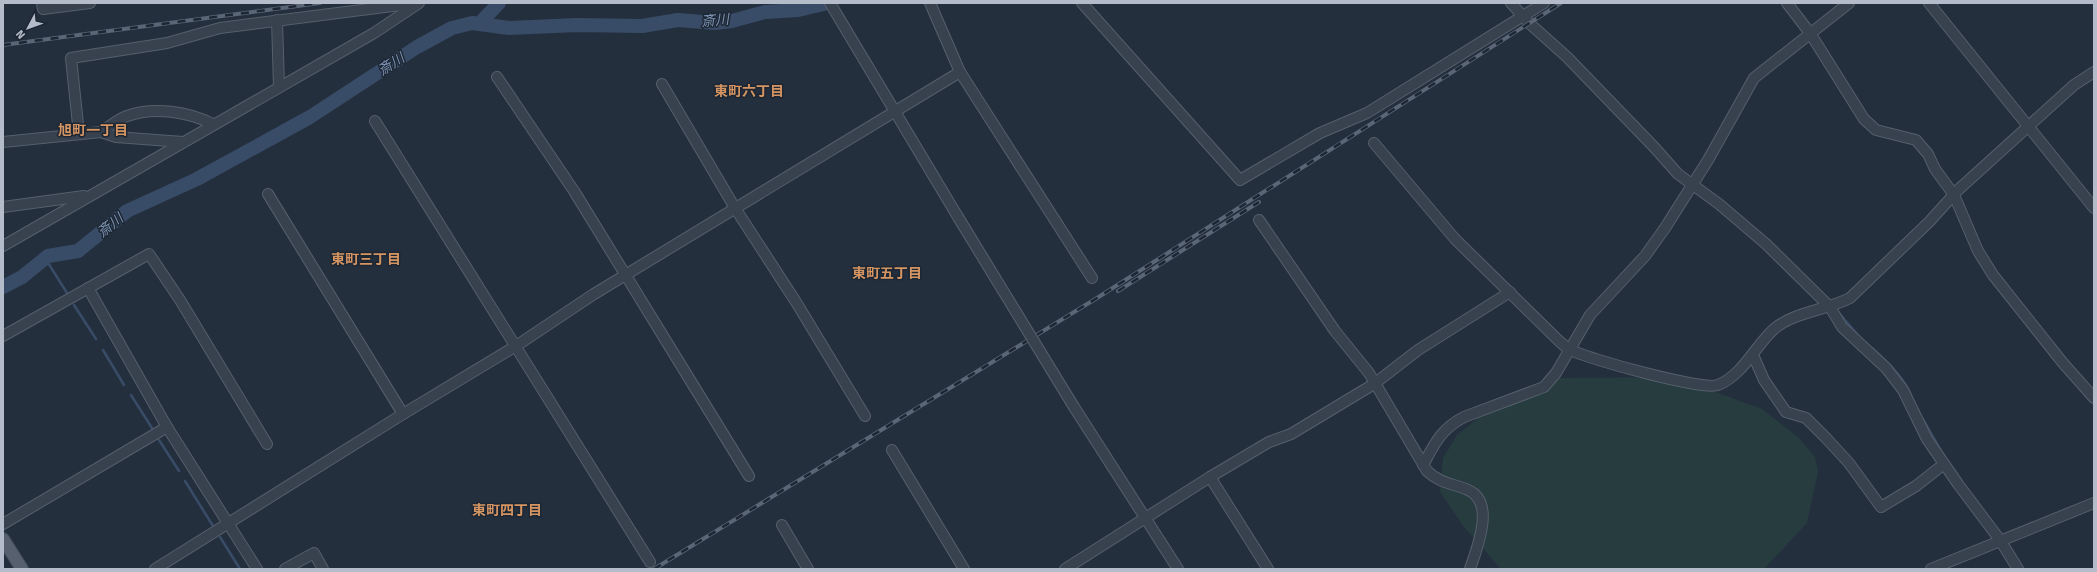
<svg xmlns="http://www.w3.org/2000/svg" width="2097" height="572" viewBox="0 0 2097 572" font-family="'Fira Sans','Noto Sans JP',sans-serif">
  <rect width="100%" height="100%" fill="#242f3e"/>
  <path fill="#263c3f" d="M1675,377L1762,409L1798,437L1815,457L1818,472L1807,523L1764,569H1501L1464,527L1440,492L1443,458L1457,435L1504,397L1561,378Z"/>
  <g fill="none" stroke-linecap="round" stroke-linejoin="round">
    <g stroke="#394c67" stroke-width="2.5">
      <path d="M45,258L67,293"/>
      <path d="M74,305L96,339"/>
      <path d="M1839,313L1857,334"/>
      <path d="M1872,348C1887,362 1903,376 1911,395"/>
      <path d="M103,350L124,385"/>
      <path d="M131,395L152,428"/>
      <path d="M1923,419L1940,449"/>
      <path d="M159,440L179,471"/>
      <path d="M185,481L213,526"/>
      <path d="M220,537L240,569"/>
    </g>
    <g stroke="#394c67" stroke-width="14">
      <path d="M480,23L499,3"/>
      <path d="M3,287L22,277L48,256L78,251L127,211L197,179L310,117L417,47L452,28L472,23L509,28L577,25L642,26L678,20L715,23L732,21L765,12L798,10L828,3"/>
    </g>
    <g stroke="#565f6c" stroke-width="12">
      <g id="minor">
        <path d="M42,3L43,9L90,3"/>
        <path d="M830,3L958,217"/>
        <path d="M930,3L960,72L1092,278"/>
        <path d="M1082,3L1240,180L1320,133L1367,113L1544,3"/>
        <path d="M1511,3L1529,23L1567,57L1654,147L1678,174L1719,204L1766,244L1830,307L1842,327L1886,368L1903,390L1927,439L1958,484L2000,540L2018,569"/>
        <path d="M1787,3L1810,33L1864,119L1876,130L1916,140L1928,154L1935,169L1954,195L1978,251L1993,275L2063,363L2094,398"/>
        <path d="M1929,3L2094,208"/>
        <path d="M277,20L279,87"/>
        <path d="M497,77L574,191L749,476"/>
        <path d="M662,84L735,208L796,302L865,416"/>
        <path d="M375,121L650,562"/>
        <path d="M101,132C109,127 118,119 127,116C154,106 189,112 213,124"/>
        <path d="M79,134L71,58L167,43L220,28L416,3"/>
        <path d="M3,142L101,132L116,137L183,142"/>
        <path d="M1374,143L1455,239L1559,341C1563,344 1566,348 1571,350C1588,359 1704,391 1718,385C1743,375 1755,346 1774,329C1794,312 1827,310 1850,298L1929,222L1958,190L2074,85L2094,72"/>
        <path d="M268,194L403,414"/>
        <path d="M3,207L84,196"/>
        <path d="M1259,220L1335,331L1369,373L1427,471C1441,484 1452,483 1468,490C1496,502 1477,548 1470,569"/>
        <path d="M3,246L374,33L419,3"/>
        <path d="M88,288L167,427L257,569"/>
        <path d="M3,336L149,254L180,300L267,444"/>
        <path d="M1753,355L1764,380L1786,412L1806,418L1826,438L1849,463L1881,507L1916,486L1944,464"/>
        <path d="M1074,407L1178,569"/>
        <path d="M892,450L964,569"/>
        <path d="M1423,465C1435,443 1441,429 1464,417L1544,387L1556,373L1590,315L1645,256L1665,228L1708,160L1754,78L1849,3"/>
        <path d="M1210,477L1268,569"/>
        <path d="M3,524L167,427"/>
        <path d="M782,525L808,569"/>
        <path d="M155,569L403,414L516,346L594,294L960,72"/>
        <path d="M285,569L314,553L323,569"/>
        <path d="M1065,569L1210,477L1269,442L1291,434L1374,384L1418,350L1510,292"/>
        <path d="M1931,569L2094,503"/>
      </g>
    </g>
    <g stroke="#414a57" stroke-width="14">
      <path id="major" d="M3,539L22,569"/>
    </g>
    <use href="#minor" stroke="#38414e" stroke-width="10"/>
    <use href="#major" stroke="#56606e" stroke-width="12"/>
    <g stroke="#5a6575" stroke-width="4">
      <g id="rail">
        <path d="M3,45L320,3"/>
        <path d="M1118,291L1259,202"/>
        <path d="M654,569L1097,298L1561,3"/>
      </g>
    </g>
    <use href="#rail" stroke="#1d2633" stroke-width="2.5" stroke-dasharray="8" stroke-linecap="butt"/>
    <g stroke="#565f6c" stroke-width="12" stroke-linecap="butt">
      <path id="minor-bridge" d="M958,217L1074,407"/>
    </g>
    <use href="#minor-bridge" stroke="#38414e" stroke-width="10"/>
  </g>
  <g text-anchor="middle" stroke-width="3" stroke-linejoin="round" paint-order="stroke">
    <g font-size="14" font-style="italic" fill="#7c92b1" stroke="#1d2633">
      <text transform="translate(715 20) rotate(-5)" y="5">斎川</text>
      <text transform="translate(391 64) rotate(-33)" y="5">斎川</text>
      <text transform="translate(110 225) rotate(-39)" y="5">斎川</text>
    </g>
    <g font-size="14" font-weight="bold" fill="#d59563" stroke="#1d2633">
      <text x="749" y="96">東町六丁目</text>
      <text x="93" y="135">旭町一丁目</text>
      <text x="366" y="264">東町三丁目</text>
      <text x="887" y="278">東町五丁目</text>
      <text x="507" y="515">東町四丁目</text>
    </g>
  </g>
  <rect width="2097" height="572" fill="none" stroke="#b4bcc9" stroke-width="8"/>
  <g transform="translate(28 28) rotate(229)" stroke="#1d2633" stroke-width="3" paint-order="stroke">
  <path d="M0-3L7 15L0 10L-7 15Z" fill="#b4bcc9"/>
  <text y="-6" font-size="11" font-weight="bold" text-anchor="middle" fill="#b4bcc9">N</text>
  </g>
</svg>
